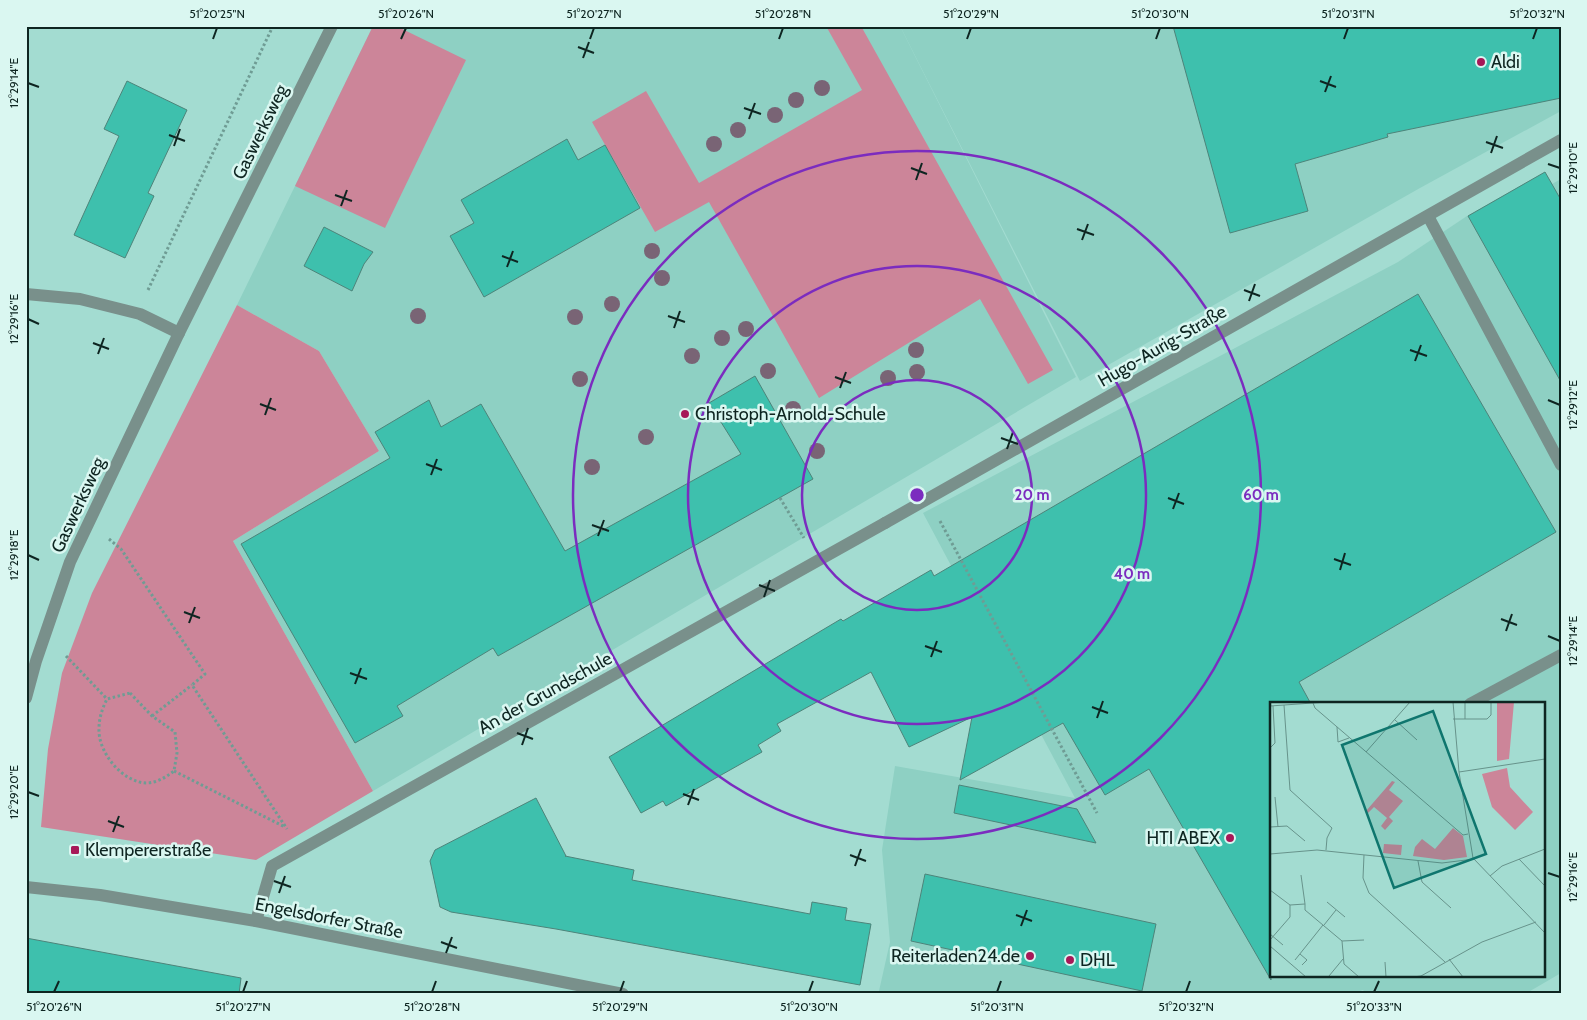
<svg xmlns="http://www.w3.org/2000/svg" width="1587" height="1020" viewBox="0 0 1587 1020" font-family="Cabin,sans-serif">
  <rect width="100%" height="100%" fill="#a3dcd1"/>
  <g fill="#8ed0c3" fill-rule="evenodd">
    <path d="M373,26H900L1076,377L373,791L233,541L379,451L319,351L237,305Z"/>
    <path d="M900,26H1561V111L1420,188L1080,381Z"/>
    <path d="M1545,172L1552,184L1561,179V973L1525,994H1366L1363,990L1351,994H893L879,991L890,942L882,850L895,766L1075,798L923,513L1398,262L1467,216ZM1271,704H1543V976H1271Z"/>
  </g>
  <g fill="#cc8599">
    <path d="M373,26H396L466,60L385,228L295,186Z"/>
    <path d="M826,26H861L1053,370L1028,384L980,299L819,398L709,202L655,232L592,122L646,91L699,183L862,90Z"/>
    <path d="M237,305L319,351L379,451L233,541L373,791L256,860L41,827L48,749L62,673L92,593Z"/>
  </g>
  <g fill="#3ec0ad" stroke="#4d847a">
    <path d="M1173,26H1561V98L1387,134L1388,137L1295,164L1308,211L1230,233Z"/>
    <path d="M127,81L187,110L148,193L154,196L125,258L74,235L119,136L104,129Z"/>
    <path d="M567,139L578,160L605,145L640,208L484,297L450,236L474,223L461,200Z"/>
    <path d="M1545,172L1561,200V382L1468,216Z"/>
    <path d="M324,227L373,252L364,264L352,291L304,266Z"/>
    <path d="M1418,294L1556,532L1299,682L1311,704H1271V980L1149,769L1105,795L1063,723L960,780L972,717L909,747L871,672L777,724L781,731L758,745L762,752L666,806L663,801L641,813L609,757L841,619L843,621L931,570L934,576Z"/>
    <path d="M755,376L813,479L498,656L493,648L397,706L403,716L355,743L241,544L390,458L375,432L429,400L441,427L481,404L565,551L741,454L709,403Z"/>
    <path d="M959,785L1077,809L1096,843L954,813Z"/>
    <path d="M536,798L566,856H565L634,870L632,880L810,914L812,902L847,908L845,920L871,924L860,985L556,929L451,912L440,907L430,861L435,850Z"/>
    <path d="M925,874L1156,924L1142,991L911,941Z"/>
    <path d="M26,938L241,978L239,994H26Z"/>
  </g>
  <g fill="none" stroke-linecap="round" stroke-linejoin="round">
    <g stroke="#6f9c94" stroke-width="3" stroke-dasharray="2.5 2.5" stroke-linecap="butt">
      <path d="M148,290L273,26"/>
      <path d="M780,498L804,538"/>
      <path d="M940,521L1097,813"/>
      <path d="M109,539L121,549L205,674L192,685L287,829"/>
      <path d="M66,656L107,699"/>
      <path d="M130,693L152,716L175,732L177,753L174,771C166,777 157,783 146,783C122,782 98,752 99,729C99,718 102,709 107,699Z"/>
      <path d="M152,716L192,685"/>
      <path d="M174,771L285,827"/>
    </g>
    <g stroke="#79908b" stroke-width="12">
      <path d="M1428,216L1561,465"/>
      <path d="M26,294L80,299L140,314L179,333"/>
      <path d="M885,523L1561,140"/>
      <path d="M1470,704L1561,655"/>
    </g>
    <g stroke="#79908b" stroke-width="12">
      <path d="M26,698L36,661L70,562L179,333L332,26"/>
      <path d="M256,921L272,866L885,523"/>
    </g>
    <path stroke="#79908b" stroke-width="12" d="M26,887L100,895L256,921L623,994"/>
  </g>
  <g fill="#796475">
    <circle cx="822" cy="88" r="8"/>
    <circle cx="796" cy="100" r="8"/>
    <circle cx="775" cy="115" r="8"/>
    <circle cx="738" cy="130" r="8"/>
    <circle cx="714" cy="144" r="8"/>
    <circle cx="652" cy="251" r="8"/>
    <circle cx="662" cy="278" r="8"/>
    <circle cx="612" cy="304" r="8"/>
    <circle cx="418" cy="316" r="8"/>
    <circle cx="575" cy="317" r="8"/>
    <circle cx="746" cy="329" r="8"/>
    <circle cx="722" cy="338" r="8"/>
    <circle cx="916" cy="350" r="8"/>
    <circle cx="692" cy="356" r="8"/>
    <circle cx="768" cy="371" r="8"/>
    <circle cx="917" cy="372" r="8"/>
    <circle cx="888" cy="378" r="8"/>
    <circle cx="580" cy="379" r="8"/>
    <circle cx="793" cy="409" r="8"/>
    <circle cx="646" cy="437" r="8"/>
    <circle cx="817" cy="451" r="8"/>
    <circle cx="592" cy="467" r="8"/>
  </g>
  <path fill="none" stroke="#0e2521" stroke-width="2" d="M213,39L217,28M401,39L406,28M590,39L594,28M779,39L783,28M967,39L971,28M1156,39L1160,28M1344,39L1348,28M1533,39L1537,28M578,47L594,53M583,58L589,42M1320,81L1336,87M28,83L39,87M1325,92L1331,76M744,108L761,114M749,119L755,103M169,135L185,141M1486,142L1503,148M174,146L180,129M1491,153L1497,136M1548,164L1560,168M911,168L927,174M916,180L922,163M335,195L352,201M341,206L347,190M1077,229L1094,235M1082,240L1088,224M502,256L518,262M507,267L513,251M1244,290L1260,296M1249,301L1255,284M668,316L685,322M28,319L39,324M674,328L680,311M93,343L109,349M1410,350L1427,356M98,354L104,338M1415,361L1421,345M835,377L851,383M840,388L846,372M1548,400L1560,405M260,404L276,410M265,415L271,398M1001,438L1018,444M1007,449L1013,432M426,464L442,470M431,475L437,459M1168,498L1184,504M1173,509L1179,493M592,525L609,531M598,536L604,520M28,555L39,560M1334,559L1351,565M1340,570L1345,553M759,585L775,591M764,597L770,580M184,612L200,618M1501,619L1517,625M189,623L195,607M1506,631L1512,614M1548,636L1560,641M925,646L942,652M931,657L937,641M350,673L367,679M355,684L361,668M1092,707L1108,713M1097,718L1103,701M517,733L533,739M522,745L528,728M28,792L39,796M683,794L699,800M688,805L694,789M108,821L124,827M113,832L119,816M850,855L866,861M855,866L861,849M1548,873L1560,877M274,881L291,887M279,893L285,876M1016,915L1032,921M1021,926L1027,910M441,942L457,948M446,953L452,937M54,992L59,981M243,992L247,981M432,992L436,981M620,992L624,981M809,992L813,981M997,992L1001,981M1186,992L1190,981M1374,992L1379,981"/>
  <g fill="none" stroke="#7b2cbf" stroke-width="2.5">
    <circle cx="917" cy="495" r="115"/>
    <circle cx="917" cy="495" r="229"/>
    <circle cx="917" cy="495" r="344"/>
  </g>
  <g fill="#a71858" stroke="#daf7f1" stroke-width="2">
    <circle cx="1481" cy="62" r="5"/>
    <circle cx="685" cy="414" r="5"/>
    <circle cx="1230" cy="838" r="5"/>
    <rect x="70" y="845" width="10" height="10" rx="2.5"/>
    <circle cx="1030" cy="956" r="5"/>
    <circle cx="1070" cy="960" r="5"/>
  </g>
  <g text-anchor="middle" stroke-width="5" stroke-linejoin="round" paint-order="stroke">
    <g font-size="18" fill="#0e2521" stroke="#daf7f1" text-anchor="start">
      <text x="1491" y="68">Aldi</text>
      <text x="695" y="420">Christoph-Arnold-Schule</text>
      <text x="1220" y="844" text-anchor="end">HTI ABEX</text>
      <text x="85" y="856">Klempererstraße</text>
      <text x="1020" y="962" text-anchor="end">Reiterladen24.de</text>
      <text x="1080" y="966">DHL</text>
    </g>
    <g font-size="18" fill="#0e2521" stroke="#daf7f1">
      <text transform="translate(260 132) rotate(-64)" y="6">Gaswerksweg</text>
      <text transform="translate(1162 346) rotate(-30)" y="6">Hugo-Aurig-Straße</text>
      <text transform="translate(78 505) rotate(-65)" y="6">Gaswerksweg</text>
      <text transform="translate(545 693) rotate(-29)" y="6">An der Grundschule</text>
      <text transform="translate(329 918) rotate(11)" y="6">Engelsdorfer Straße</text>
    </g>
  </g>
  <g transform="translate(1270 702)">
    <rect width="275" height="275" fill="#a3dcd1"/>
    <path d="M227,0H244L239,57L227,59ZM237,66L240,85L263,110L245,128L222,105L212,72ZM122,79L125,80L119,88L133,99L119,115L123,119L115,128L111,124L117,116L104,105L98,111L96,109ZM183,126L193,134L197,155L174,158L143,154L145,145L152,137L165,147ZM114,142L132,143L131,153L113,151Z" fill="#cc8599"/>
    <path fill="none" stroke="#67938b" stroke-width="1" d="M183,0L189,70L203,156L275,231M43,1L45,6L193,133L198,132M14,3L20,88L62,126L57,136L56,148M0,4L57,0M183,17H217L221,13V0M195,17V0M125,18L147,38M67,25L68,40L79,36M0,46L5,41L3,4M96,50L140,0M189,70L275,57M5,95L8,125M0,125L17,124L35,139M0,152L47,148L172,161L204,157M94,153L93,176L99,191L175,260M249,157L275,184M148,159L152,180L181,206M31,173L35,202M220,174L232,164L275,147M0,188L20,203L35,202V208L72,239L74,262L89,275M57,200L75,215M54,223L66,208M0,232L13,243M0,238L20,215V203M72,239L94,238M0,244L36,275M30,252L37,258L32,263M179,257L193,275M25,258L53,223M115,260L116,275M59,274L73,257M143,275L151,274L212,240L266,220"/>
    <path fill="#0f766e" fill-opacity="0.15" stroke="#0f766e" stroke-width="2.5" d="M163,9L216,152L124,186L72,43Z"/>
    <rect width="275" height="275" fill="none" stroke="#0e2521" stroke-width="2.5"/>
  </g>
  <circle cx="917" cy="495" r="8" fill="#7b2cbf" stroke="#daf7f1" stroke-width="2.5"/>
  <g font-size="15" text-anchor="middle" font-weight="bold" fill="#7b2cbf" stroke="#daf7f1" stroke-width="5" stroke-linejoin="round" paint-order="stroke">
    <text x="1032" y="500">20 m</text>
    <text x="1261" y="500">60 m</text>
    <text x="1132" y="579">40 m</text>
  </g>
  <rect width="1587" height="1020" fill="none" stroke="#daf7f1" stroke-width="55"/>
  <rect x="28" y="28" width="1532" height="964" fill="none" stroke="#0e2521" stroke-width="2"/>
  <g font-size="12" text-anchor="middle" fill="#0e2521">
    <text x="217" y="18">51°20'25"N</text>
    <text x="406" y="18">51°20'26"N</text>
    <text x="594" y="18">51°20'27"N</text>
    <text x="783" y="18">51°20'28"N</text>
    <text x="971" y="18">51°20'29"N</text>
    <text x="1160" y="18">51°20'30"N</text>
    <text x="1348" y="18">51°20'31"N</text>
    <text x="1537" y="18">51°20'32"N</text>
    <text transform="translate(14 83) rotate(-90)" y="4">12°29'14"E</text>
    <text transform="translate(1573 168) rotate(-90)" y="4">12°29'10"E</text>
    <text transform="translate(14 319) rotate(-90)" y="4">12°29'16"E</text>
    <text transform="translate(1573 405) rotate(-90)" y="4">12°29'12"E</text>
    <text transform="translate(14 555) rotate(-90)" y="4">12°29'18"E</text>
    <text transform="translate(1573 641) rotate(-90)" y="4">12°29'14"E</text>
    <text transform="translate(14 792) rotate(-90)" y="4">12°29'20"E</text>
    <text transform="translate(1573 877) rotate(-90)" y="4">12°29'16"E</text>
    <text x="54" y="1011">51°20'26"N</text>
    <text x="243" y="1011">51°20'27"N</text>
    <text x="432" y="1011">51°20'28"N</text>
    <text x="620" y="1011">51°20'29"N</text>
    <text x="809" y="1011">51°20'30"N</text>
    <text x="997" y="1011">51°20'31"N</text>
    <text x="1186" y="1011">51°20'32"N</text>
    <text x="1374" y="1011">51°20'33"N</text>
  </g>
</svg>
